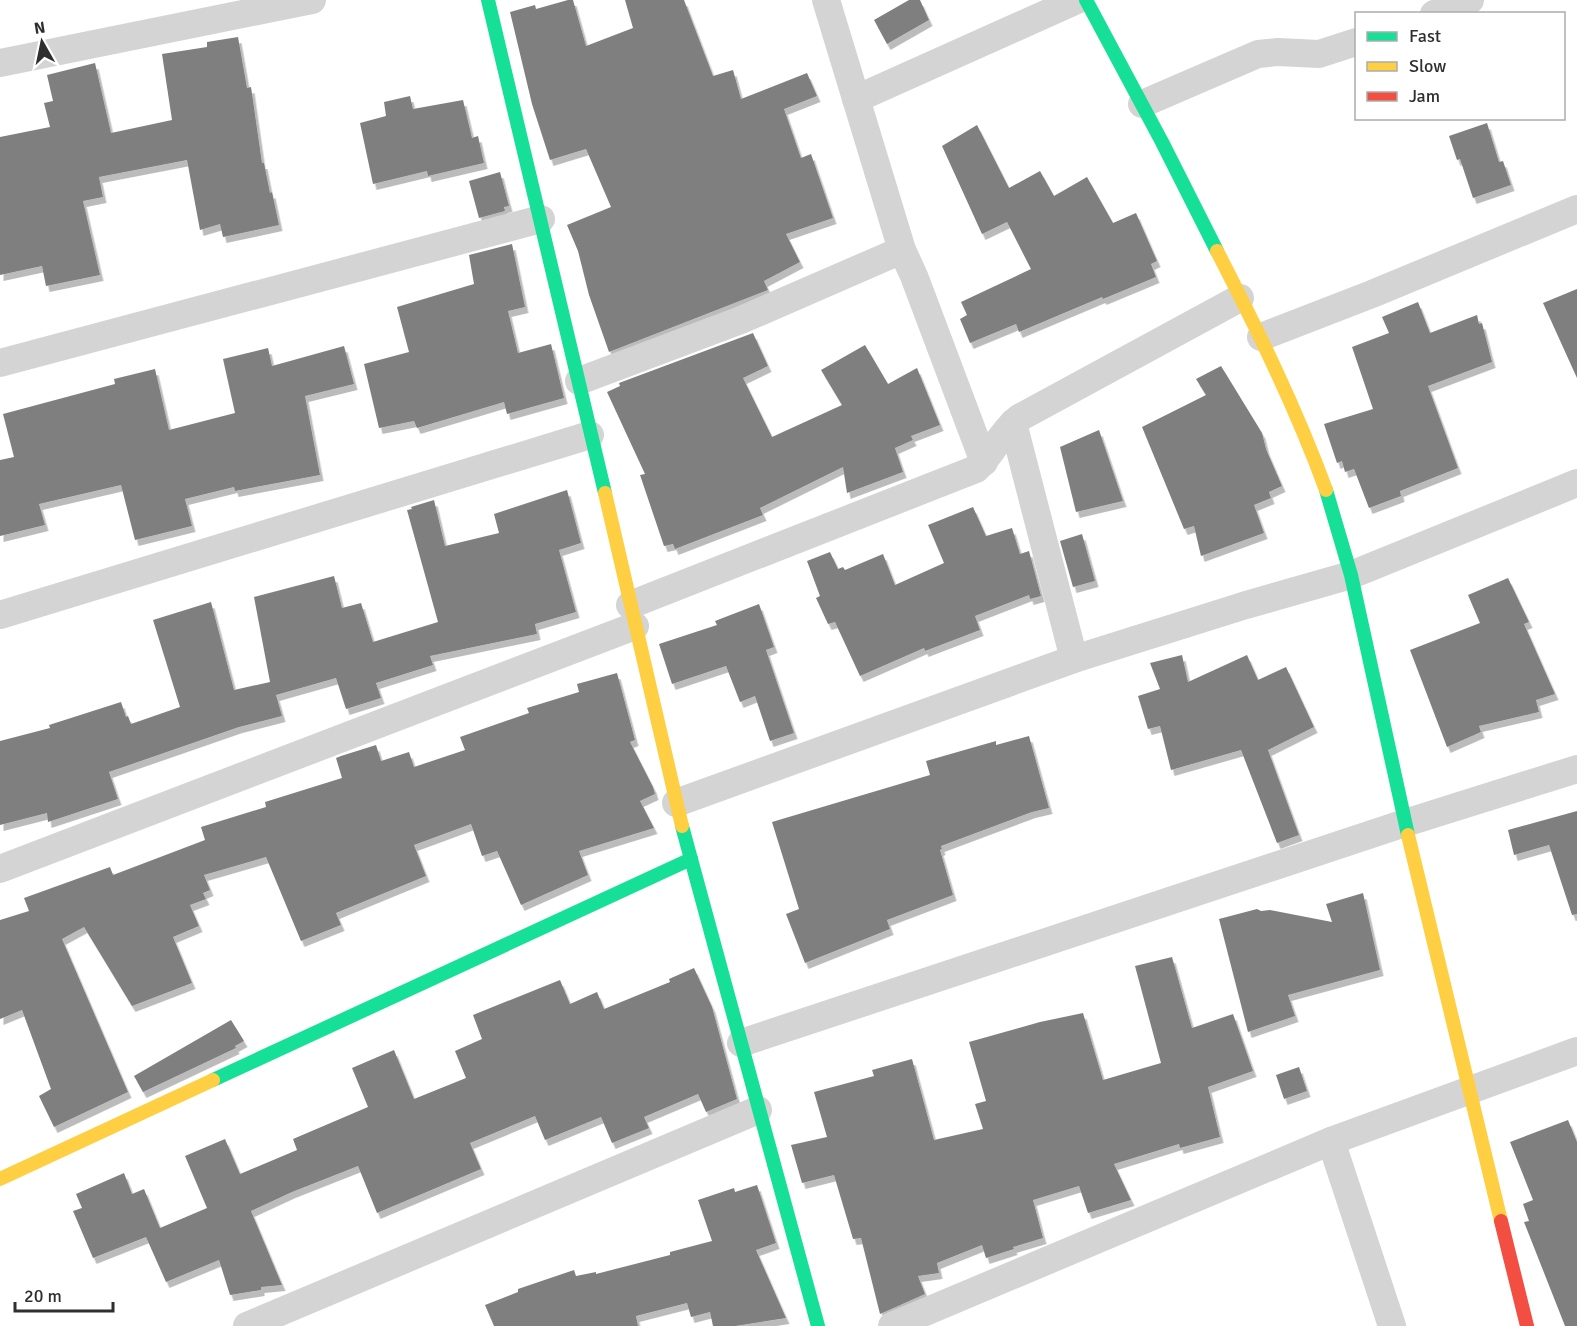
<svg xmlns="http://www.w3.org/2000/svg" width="1577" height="1326" viewBox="0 0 1577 1326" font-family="Signika,sans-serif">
  <defs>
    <filter id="shadow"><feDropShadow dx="3.5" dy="6" stdDeviation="0" flood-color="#0004"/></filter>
  </defs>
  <rect width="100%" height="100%" fill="#fff"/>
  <g fill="#7f7f7f" filter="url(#shadow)">
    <path d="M568,0H573L586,46L633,28L625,0H684L713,76L733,70L741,99L807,73L817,96L784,109L801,158L811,154L833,218L786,234L800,262L764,281L768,290L609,352L589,295L578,251L567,225L611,207L586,149L550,160L532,104L510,12L535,5L536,9Z"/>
    <path d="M909,0H920L929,20L887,44L874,20Z"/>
    <path d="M238,37L247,88L251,87L262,163H264L270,193L272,192L279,225L223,237L220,224L200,230L187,160L99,177L103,197L83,201L100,275L46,286L42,266L0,275V137L50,127L44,103L53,101L47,75L95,63L111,133L172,120L162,54L207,47V42Z"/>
    <path d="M410,96L413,109L463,100L472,138L478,136L484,163L428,176L427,171L373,184L360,123L386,116L384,102Z"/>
    <path d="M1487,123L1499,162L1503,161L1511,185L1473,198L1460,159L1457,160L1449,136Z"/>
    <path d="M977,125L1009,188L1040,171L1054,196L1087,177L1113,223L1136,213L1157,261L1151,264L1156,277L1103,299L1102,297L1019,332L1016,324L970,343L960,319L967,315L961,302L1031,269L1007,222L982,234L942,146Z"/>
    <path d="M500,172L509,206L504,207L505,211L479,218L469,181Z"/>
    <path d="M512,244L525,307L508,311L518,353L551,344L564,398L507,414L504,402L417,428L414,421L379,428L364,364L409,352L397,307L474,284L469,255Z"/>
    <path d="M1577,289V378L1543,303Z"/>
    <path d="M1418,302L1430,333L1477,315L1479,324L1482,323L1492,362L1428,386L1458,468L1400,491L1401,496L1369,508L1354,469L1345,472L1342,461L1337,463L1324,424L1373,409L1352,347L1389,333L1382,317Z"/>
    <path d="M753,333L768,366L743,378L772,437L842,405L821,370L865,345L888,384L917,368L940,425L911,436L913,440L895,448L903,472L847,493L843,467L760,508L763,515L675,549L673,544L664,546L640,475L645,474L607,392L620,386L619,383Z"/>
    <path d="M344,346L354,384L305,396L320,475L235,491L234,487L185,499L192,526L135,540L121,485L39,504L45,525L0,536V460L14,457L3,414L115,384L114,379L155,369L169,430L235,413L223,359L268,348L272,366Z"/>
    <path d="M1221,366L1262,433L1266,449L1282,486L1269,492L1271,498L1254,505L1264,533L1201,556L1194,526L1184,529L1142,427L1206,395L1196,379Z"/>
    <path d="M1099,430L1123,501L1076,512L1060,447Z"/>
    <path d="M567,490L581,543L559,550L576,612L535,624L537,634L430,656L433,665L376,683L381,698L346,709L336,678L276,695L282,716L239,727L109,772L118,799L48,822L47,813L0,825V741L50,728L49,725L121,702L126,717L128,716L131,724L180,707L153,620L211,602L234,690L270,682L254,597L334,576L342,608L361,603L373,642L438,622L407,510L412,509L411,507L434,500L445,546L499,533L494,514Z"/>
    <path d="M973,507L986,536L1012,528L1020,554L1029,551L1041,596L1030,599L1029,595L975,616L980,630L925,651L924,648L860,676L835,622L828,624L816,598L820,596L807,561L830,552L838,569L843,567L845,570L883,554L895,585L944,563L928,525Z"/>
    <path d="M1082,534L1095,581L1073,587L1060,541Z"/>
    <path d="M1508,578L1529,622L1524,624L1555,694L1536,700L1539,712L1479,726L1481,732L1447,747L1410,650L1480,623L1468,595Z"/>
    <path d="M759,604L774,647L766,650L794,733L770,741L755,696L740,702L726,666L672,684L659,644L717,625L715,621Z"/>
    <path d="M1182,655L1188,682L1247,655L1258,680L1286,667L1314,727L1268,750L1299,835L1277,843L1241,750L1171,770L1160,726L1148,729L1138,696L1160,689L1150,663Z"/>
    <path d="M617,673L635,740L630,742L653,787L655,794L640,801L654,828L579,851L588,875L521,905L497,851L482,856L471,824L414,845L426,876L336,913L341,925L301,941L266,857L204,875L210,890L203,893L206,899L190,905L199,926L173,937L192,983L132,1006L84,927L62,939L128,1092L54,1127L39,1096L51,1089L22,1010L0,1019V920L29,911L24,898L110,867L113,875L205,840L201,827L266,807L265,802L342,778L336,758L341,756L376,745L381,761L409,752L414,767L465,750L460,737L529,713L527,708L579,692L577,684Z"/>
    <path d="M1029,736L1049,808L1032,812L941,846L942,849L940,850L953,895L887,920L890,929L805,963L786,914L799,909L772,822L930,775L926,761L996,741V745Z"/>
    <path d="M1577,811V914L1572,915L1549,845L1514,855L1508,830Z"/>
    <path d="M1363,893L1380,970L1288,995L1295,1016L1248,1032L1219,919L1257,909L1261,911L1270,910L1332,922L1326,904Z"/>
    <path d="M1172,957L1192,1028L1233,1014L1253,1071L1208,1087L1220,1137L1180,1148L1179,1144L1114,1164L1131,1200L1088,1213L1079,1186L1033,1200L1043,1238L1013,1247L1014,1249L986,1258L982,1245L937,1263L939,1273L918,1276L925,1294L880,1314L861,1238L853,1239L834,1175L802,1183L791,1145L827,1137L814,1092L874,1076L872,1070L912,1059L934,1140L983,1129L975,1104L986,1101L969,1042L1040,1022L1083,1013L1103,1080L1161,1063L1135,966Z"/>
    <path d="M694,968L712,1007L737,1099L706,1112L698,1094L644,1117L649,1128L612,1143L601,1117L545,1140L535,1116L470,1143L481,1169L377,1213L358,1166L292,1192L251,1211L282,1285L261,1287V1290L230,1295L219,1260L166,1282L146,1237L93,1258L73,1211L82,1208L76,1194L124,1173L132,1194L144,1189L160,1228L207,1208L185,1156L225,1139L240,1174L297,1150L293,1139L368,1107L352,1068L394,1050L414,1099L466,1078L455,1051L482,1039L473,1015L560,980L570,1004L597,992L604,1009L670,982L669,979Z"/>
    <path d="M231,1020L244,1041L235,1046L236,1048L143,1092L134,1076Z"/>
    <path d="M1299,1067L1307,1091L1284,1099L1276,1075Z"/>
    <path d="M1568,1120L1577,1142V1326H1565L1524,1222L1529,1221L1523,1204L1533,1200L1510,1142Z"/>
    <path d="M757,1185L776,1243L756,1250L786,1318L735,1326H713L710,1312L691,1317L687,1303L636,1316L638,1326H494L485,1305L518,1292V1289L574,1270L576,1276L596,1272V1274L670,1255V1252L712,1241L698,1200L734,1188L735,1192Z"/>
  </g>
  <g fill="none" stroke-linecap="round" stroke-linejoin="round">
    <g stroke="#d4d4d4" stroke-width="28">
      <path d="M826,0L902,250L914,276L984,462"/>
      <path d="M1434,14L1470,0"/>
      <path d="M0,63L312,0"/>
      <path d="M856,99L1077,0"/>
      <path d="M1142,104L1258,54L1278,52L1319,54L1356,42"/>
      <path d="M1261,337L1372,294L1577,209"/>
      <path d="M0,363L541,219"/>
      <path d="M579,381L741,320L902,250"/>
      <path d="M1013,423L1074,659"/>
      <path d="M630,605L976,469C993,453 1001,432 1019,418L1240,298"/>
      <path d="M0,615L590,435"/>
      <path d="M676,803L1074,659L1246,605L1351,575L1577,483"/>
      <path d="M0,869L635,626"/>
      <path d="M741,1043L1405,823L1577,769"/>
      <path d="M1331,1141L1392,1326"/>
      <path d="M247,1326L758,1110"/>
      <path d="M892,1326L1331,1141L1577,1051"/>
    </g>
    <g stroke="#16e098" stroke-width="14">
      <path d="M488,0L605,493"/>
      <path d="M1086,0L1162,142L1217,251"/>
      <path d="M1326,490L1351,575L1408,835"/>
      <path d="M682,826L818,1326"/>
      <path d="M213,1080L691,859"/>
    </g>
    <g stroke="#ffcf43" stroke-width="14">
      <path d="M1217,251C1257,329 1296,408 1326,490"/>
      <path d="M605,493L682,826"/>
      <path d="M1408,835L1501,1221"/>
      <path d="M0,1179L213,1080"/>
    </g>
    <path stroke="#f24e42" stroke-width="14" d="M1501,1221L1527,1326"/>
  </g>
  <rect x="1355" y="12" width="210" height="108" fill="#ffffff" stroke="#acacac" stroke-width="1.5"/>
  <rect x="1367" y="32" width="30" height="9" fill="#16e098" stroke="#acacac" stroke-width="1.5"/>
  <text x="1409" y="42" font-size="18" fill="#2f2f2f">Fast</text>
  <rect x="1367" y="62" width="30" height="9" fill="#ffcf43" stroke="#acacac" stroke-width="1.5"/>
  <text x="1409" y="72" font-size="18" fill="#2f2f2f">Slow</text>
  <rect x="1367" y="92" width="30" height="9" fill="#f24e42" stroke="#acacac" stroke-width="1.5"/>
  <text x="1409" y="102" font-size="18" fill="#2f2f2f">Jam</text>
  <g transform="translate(42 42) rotate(351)" stroke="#ffffff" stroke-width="4.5" paint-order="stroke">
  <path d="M0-4.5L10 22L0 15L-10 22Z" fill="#2f2f2f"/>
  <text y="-9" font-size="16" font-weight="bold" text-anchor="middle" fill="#2f2f2f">N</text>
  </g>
  <path d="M15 1302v9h98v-9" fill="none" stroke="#2f2f2f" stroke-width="3"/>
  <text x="24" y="1302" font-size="18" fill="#2f2f2f" stroke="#ffffff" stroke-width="4.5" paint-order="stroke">20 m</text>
</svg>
